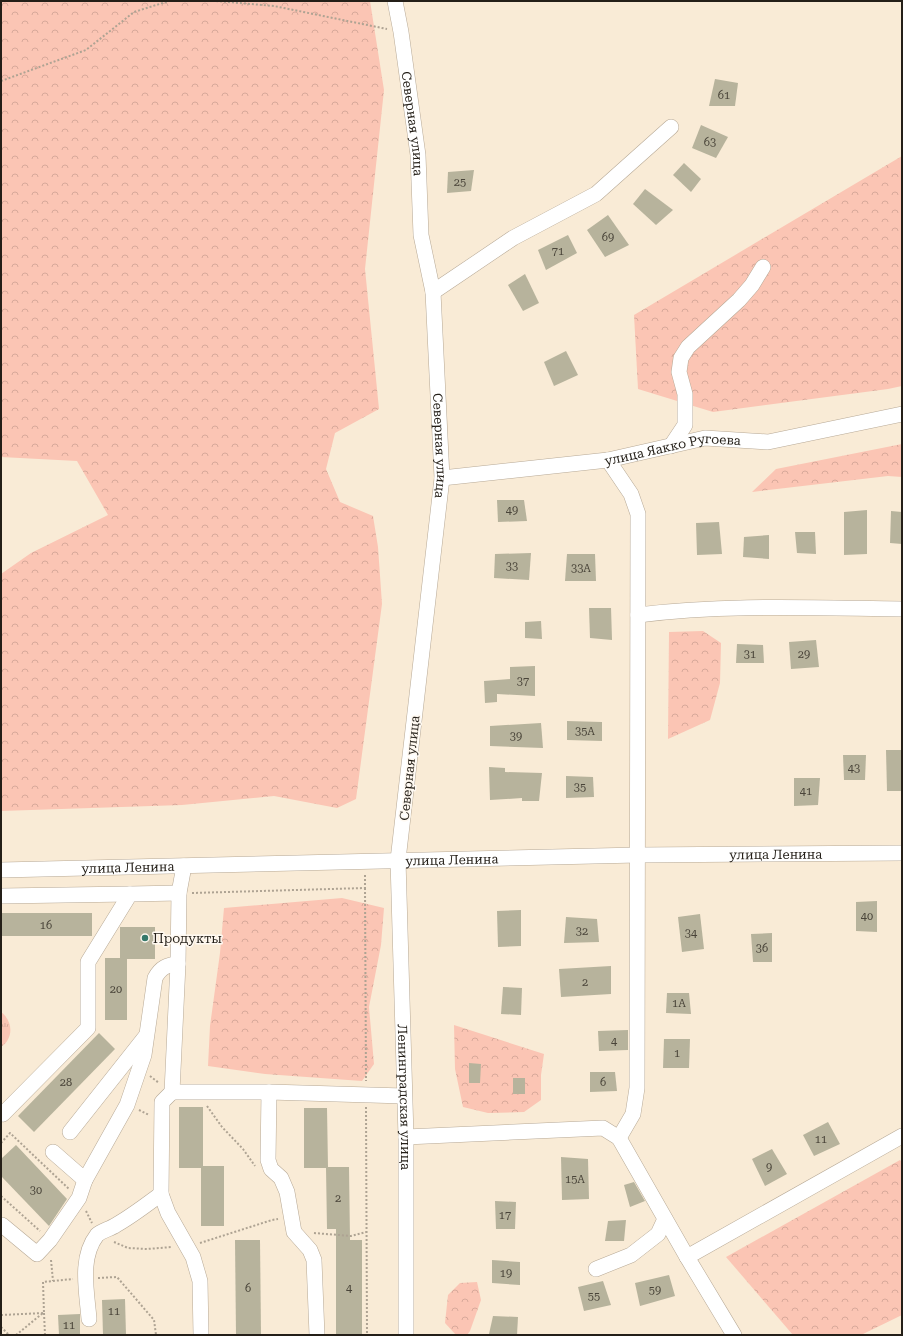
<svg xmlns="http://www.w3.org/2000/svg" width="903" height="1336" viewBox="0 0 903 1336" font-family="'Roboto Serif',serif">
  <defs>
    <pattern id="grass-tufts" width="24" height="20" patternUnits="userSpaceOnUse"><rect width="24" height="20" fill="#fbc5b4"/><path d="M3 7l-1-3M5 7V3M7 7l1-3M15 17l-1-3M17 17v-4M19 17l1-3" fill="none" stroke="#d7a99a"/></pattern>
    <pattern id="forest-crowns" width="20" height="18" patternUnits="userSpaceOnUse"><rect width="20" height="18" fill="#fbc5b4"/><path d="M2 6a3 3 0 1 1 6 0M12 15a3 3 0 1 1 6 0" fill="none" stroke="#d7a99a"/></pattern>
  </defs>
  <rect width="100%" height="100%" fill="#f9ebd6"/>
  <path fill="url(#grass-tufts)" d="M1,1012C13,1021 14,1038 1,1047Z"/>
  <g fill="url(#forest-crowns)">
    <path d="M1,1H370L384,90L365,269L379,409L335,433L326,469L340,502L373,516L378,547L382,604L356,799L337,808L274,796L182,805L1,811V574L31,553L108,515L77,461L1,457Z"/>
    <path d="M902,156V386L888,389L713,412L638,389L634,315Z"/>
    <path d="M902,444V477L888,476L752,492L776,469Z"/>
    <path d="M703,631L721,643L720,683L710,720L668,739L669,632Z"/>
    <path d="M342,898L384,908L381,945L369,1007L374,1064L362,1081L265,1074L208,1066L210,1026L220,953L224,908Z"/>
    <path d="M454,1025L544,1054L541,1075V1100L524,1112L488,1113L463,1107L455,1069Z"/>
    <path d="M900,1160L902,1162V1315L861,1335H793L726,1257Z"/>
    <path d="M477,1282L481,1300L470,1331L467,1335H456L445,1323L448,1295L460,1283Z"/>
  </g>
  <g fill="#b7b39c">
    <path d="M715,79L738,83L735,106H709Z"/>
    <path d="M701,125L728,137L716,158L692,148Z"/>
    <path d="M684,163L701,179L691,192L673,175Z"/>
    <path d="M474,170L471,191L447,193L448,172Z"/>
    <path d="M645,189L673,210L656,225L633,204Z"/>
    <path d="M608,215L629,245L605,257L587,230Z"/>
    <path d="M568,235L577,253L546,270L538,250Z"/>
    <path d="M525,274L539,303L523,311L508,285Z"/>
    <path d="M566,351L578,375L554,386L544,362Z"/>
    <path d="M497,500H524L527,521L498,522Z"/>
    <path d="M867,510V554L844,555V512Z"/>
    <path d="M891,511L902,512V544L890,543Z"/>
    <path d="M719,522L722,554L697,555L696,523Z"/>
    <path d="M795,532H815L816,554L797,553Z"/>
    <path d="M769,535V559L743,557L744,537Z"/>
    <path d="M531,553L529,580L494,578L495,554Z"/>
    <path d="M567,554H595L596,581H565Z"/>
    <path d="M589,608H611L612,640L590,638Z"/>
    <path d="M541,621L542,639L525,638V622Z"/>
    <path d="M816,640L819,667L791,669L789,642Z"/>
    <path d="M737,644L763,645L764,663H736Z"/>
    <path d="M535,666V696L497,694V702L485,703L484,681L510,679V667Z"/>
    <path d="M567,721L602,722V741L567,740Z"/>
    <path d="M541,723L543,748L490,746V726Z"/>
    <path d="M886,750H902V791H887Z"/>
    <path d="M843,755H866L865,780H844Z"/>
    <path d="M489,767L505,768V772L542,773L539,801H522V798L490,800Z"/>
    <path d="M566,776L593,777L594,797L566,798Z"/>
    <path d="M794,778H820L818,805L794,806Z"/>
    <path d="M877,901V932L856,931V902Z"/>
    <path d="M521,910V946L498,947L497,911Z"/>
    <rect x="1" y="913" width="91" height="23"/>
    <path d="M700,914L704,949L682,952L678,917Z"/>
    <path d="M566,917L597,919L599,942L564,943Z"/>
    <path d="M120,927H155V959H127V1020H105V958H120Z"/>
    <path d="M772,933V962H753L751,934Z"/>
    <path d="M611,966V994L561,997L559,969Z"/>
    <path d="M503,987L522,988L521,1015L501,1014Z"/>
    <path d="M667,993H689L691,1014L666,1013Z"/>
    <path d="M628,1030V1050L599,1051L598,1031Z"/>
    <path d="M99,1033L115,1049L34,1132L18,1116Z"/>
    <path d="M664,1039H690L689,1068H663Z"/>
    <path d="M469,1063L481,1064L480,1083H469Z"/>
    <path d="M590,1072H615L617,1091L590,1092Z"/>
    <rect x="513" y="1078" width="12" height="16"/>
    <path d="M179,1107H203V1166H224V1226H201V1168H179Z"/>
    <path d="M304,1108H327L328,1167H349L350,1240H362V1335H336V1229H327L326,1168H304Z"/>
    <path d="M828,1122L840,1144L814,1156L803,1135Z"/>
    <path d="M16,1145L67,1199L49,1226L1,1176V1159Z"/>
    <path d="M772,1149L787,1174L765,1186L752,1159Z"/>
    <path d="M561,1157L588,1159L589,1199L562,1200Z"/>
    <path d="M634,1182L645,1201L630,1207L624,1185Z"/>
    <path d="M495,1201L516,1202L515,1229H496Z"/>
    <path d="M626,1220L624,1241H605L608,1221Z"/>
    <path d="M235,1240H260L261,1335H236Z"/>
    <path d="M492,1260L520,1262V1285L492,1283Z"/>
    <path d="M669,1275L675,1296L640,1306L635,1283Z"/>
    <path d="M603,1281L611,1305L584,1311L578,1287Z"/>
    <path d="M125,1299L126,1335H103L102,1300Z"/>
    <path d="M80,1314V1335H59L58,1315Z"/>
    <path d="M493,1316L518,1317L517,1335L489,1334Z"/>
  </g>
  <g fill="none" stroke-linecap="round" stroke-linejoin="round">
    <g stroke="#b7a996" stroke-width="16">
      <g id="minor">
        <path id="s1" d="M395,1L401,32L418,155L421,235L433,292L442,478L398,860L406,1137V1335"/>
        <path d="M433,292L513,238L596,194L671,127"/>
        <path d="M671,446L685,425V394L679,372L681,358L688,347L739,300L752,285L763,267"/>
        <path d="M608,460L631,494L638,514L637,1088L633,1114L619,1138"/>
        <path id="s2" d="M442,478L608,460L705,438L768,442L902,414"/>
        <path d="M638,615C725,604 814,608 902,609"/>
        <path d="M184,866L179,893L178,964L172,1092H269L404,1096"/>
        <path id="s3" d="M1,870L638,855L902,853"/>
        <path d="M1,896L130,894"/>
        <path d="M172,1092L162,1102L161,1194L168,1213L193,1257L200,1281L201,1335"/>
        <path d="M269,1092L268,1160L271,1169L281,1178L287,1192L294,1232L310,1250L314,1260L317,1335"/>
        <path d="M1,1113L3,1114L88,1028V962L130,894L179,893"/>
        <path d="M70,1132L146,1036"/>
        <path d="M406,1137L603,1128L619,1138L687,1257L734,1335"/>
        <path d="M53,1152L85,1180L127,1105L144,1055L155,978C161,967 167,965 178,964"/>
        <path d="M1,1226L2,1225L37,1254L50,1240L79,1198L85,1180"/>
        <path d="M687,1257L902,1136"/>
        <path d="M596,1269L631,1255L658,1234L665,1219"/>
        <path d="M89,1319C87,1292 79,1258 97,1235C101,1231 110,1229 116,1225C132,1216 146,1205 161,1194"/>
      </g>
    </g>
    <g stroke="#aea393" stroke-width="2" stroke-dasharray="2 2" stroke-linecap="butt">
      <path d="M216,1L274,6L387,29"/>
      <path d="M1,81L86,50L134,12L169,1"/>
      <path d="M365,888L366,1081"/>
      <path d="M192,893L365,888V875"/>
      <path d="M150,1076L159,1083"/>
      <path d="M207,1106L222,1127L243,1149L255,1166"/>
      <path d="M366,1107L367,1335"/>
      <path d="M139,1110L149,1115"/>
      <path d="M1,1143L10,1133L69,1189"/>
      <path d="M1,1196L40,1231"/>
      <path d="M86,1211L92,1223"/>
      <path d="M314,1233L351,1236L366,1232"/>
      <path d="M114,1242L128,1248L147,1249L172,1247"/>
      <path d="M200,1243L272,1220L278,1219"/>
      <path d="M51,1260L53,1281"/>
      <path d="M98,1278L117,1277L154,1320L156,1335"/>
      <path d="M44,1313L45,1335"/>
      <path d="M1,1315L44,1313L43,1282L73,1279"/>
      <path d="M1,1327L9,1335"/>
      <path d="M16,1335L43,1313"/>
    </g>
    <use href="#minor" stroke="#fff" stroke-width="15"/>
  </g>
  <circle fill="#34786a" stroke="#fff9f1" stroke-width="1.5" cx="145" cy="938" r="4"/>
  <g text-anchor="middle" stroke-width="3" stroke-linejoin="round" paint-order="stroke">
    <g font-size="11" fill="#494439">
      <text x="724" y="99">61</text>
      <text x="710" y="146">63</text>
      <text x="460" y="186">25</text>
      <text x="608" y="241">69</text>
      <text x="558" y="255">71</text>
      <text x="512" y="514">49</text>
      <text x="512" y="570">33</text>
      <text x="581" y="572">33А</text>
      <text x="750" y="658">31</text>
      <text x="804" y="658">29</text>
      <text x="523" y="685">37</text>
      <text x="585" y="735">35А</text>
      <text x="516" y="740">39</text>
      <text x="854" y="772">43</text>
      <text x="580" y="791">35</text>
      <text x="806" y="795">41</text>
      <text x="867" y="920">40</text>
      <text x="46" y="929">16</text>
      <text x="582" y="935">32</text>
      <text x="691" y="937">34</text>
      <text x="762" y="952">36</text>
      <text x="585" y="986">2</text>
      <text x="116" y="993">20</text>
      <text x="679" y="1007">1А</text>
      <text x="614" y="1045">4</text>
      <text x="677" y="1057">1</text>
      <text x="66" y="1086">28</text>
      <text x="603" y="1086">6</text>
      <text x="821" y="1143">11</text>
      <text x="769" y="1171">9</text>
      <text x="575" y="1183">15А</text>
      <text x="36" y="1194">30</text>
      <text x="338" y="1202">2</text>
      <text x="505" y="1219">17</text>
      <text x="506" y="1277">19</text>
      <text x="248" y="1292">6</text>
      <text x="349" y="1292">4</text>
      <text x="655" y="1294">59</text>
      <text x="594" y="1300">55</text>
      <text x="114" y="1315">11</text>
      <text x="69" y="1329">11</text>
    </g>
    <g font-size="13" fill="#241f18" stroke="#fff9f1">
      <text dy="5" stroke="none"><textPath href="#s1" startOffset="124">Северная улица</textPath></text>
      <text dy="5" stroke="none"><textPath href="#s1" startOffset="448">Северная улица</textPath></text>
      <text dy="5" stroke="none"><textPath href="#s2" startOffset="233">улица Яакко Ругоева</textPath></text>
      <text transform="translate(409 768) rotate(-84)" y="5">Северная улица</text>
      <text dy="5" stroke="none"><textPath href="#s3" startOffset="775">улица Ленина</textPath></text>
      <text dy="5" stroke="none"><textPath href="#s3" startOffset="451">улица Ленина</textPath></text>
      <text dy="5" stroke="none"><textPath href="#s3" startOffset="127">улица Ленина</textPath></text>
      <text dy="5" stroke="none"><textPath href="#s1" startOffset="1102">Ленинградская улица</textPath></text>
    </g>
    <g font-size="13" fill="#241f18" stroke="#fff9f1" text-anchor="start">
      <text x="153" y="943">Продукты</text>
    </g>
  </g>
  <rect width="903" height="1336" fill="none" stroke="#241f18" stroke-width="4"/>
</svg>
